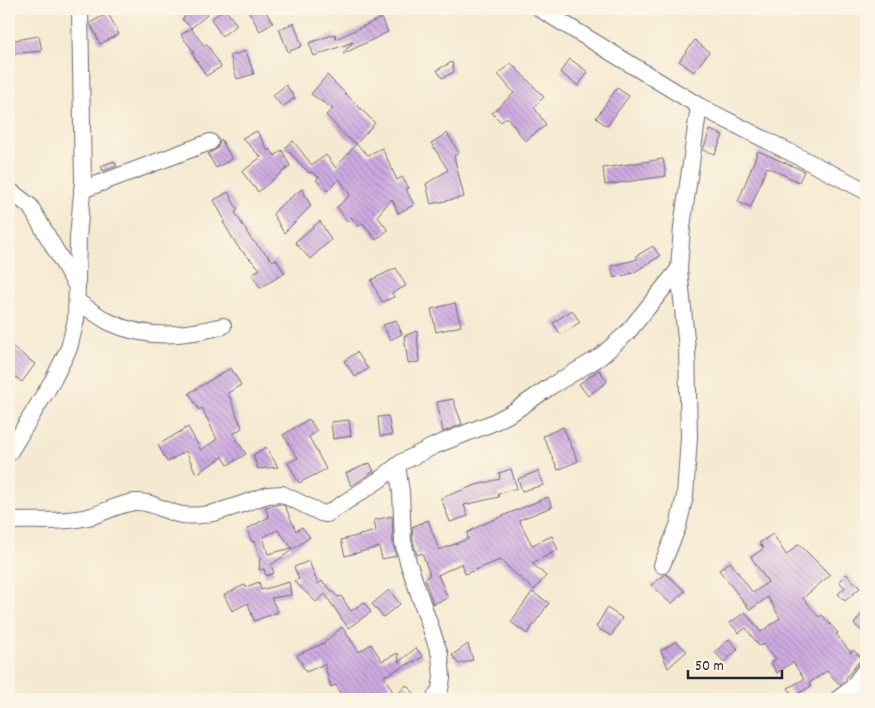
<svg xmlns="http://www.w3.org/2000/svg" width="875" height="708" viewBox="0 0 875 708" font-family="Dekko,sans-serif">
  <defs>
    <pattern id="building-back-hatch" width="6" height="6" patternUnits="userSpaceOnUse" patternTransform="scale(1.25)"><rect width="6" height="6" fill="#ceaae1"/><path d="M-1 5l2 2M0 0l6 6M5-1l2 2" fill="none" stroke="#a78ab8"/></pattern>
  </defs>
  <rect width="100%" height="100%" fill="#fcf5e5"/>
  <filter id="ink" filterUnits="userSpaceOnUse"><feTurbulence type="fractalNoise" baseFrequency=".02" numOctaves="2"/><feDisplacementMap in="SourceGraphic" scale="10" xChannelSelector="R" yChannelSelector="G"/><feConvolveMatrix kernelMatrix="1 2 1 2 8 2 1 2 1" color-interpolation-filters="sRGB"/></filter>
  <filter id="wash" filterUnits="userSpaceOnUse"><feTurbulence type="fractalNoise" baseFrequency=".0096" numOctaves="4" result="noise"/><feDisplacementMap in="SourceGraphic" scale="20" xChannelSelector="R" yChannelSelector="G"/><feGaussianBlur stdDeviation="1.12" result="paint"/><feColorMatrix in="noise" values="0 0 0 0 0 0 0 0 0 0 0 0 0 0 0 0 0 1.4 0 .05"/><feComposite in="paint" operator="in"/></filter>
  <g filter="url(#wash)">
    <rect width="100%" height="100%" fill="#f5ead1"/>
    <g id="blocks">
      <g fill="url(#building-back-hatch)" fill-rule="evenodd">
        <path d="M185,9H202L207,15L191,28L182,19L189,13Z"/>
        <path d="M225,9L237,25L222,36L211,19Z"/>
        <path d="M247,9H264L273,23L260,31Z"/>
        <path d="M108,13L119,34L100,44L90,23Z"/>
        <path d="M381,18L388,32L343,54L353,42L314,56L309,43L335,34L336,39Z"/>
        <path d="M294,23L302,46L288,52L279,29Z"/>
        <path d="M191,28L204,46L207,44L221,67L206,76L192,53L194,52L181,35Z"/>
        <path d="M39,36L42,51L9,54V41Z"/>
        <path d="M695,40L709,52L694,72L679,61Z"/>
        <path d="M246,51L254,74L237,79L230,56Z"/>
        <path d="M570,59L588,72L578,86L560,72Z"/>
        <path d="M452,62L454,72L442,78L437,70Z"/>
        <path d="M511,63L544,97L534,107L546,125L525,141L507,117L501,122L492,113L514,93L498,74Z"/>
        <path d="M327,75L375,123L356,144L345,136L326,115L333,109L311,94Z"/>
        <path d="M286,85L295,98L282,107L273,95Z"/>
        <path d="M617,88L629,96L607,126L596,118Z"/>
        <path d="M710,130L723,135L715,154L703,150Z"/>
        <path d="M257,131L268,151L270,149L275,156L282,150L290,166L258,192L242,172L261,157L242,138Z"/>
        <path d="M447,133L459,153L454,156L464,197L431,204L426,184L448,170L431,143Z"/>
        <path d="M221,139L232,159L216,168L208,154L217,149Z"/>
        <path d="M293,141L312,165L326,155L336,168L356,144L368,155L382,148L397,180L402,177L409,188L406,189L414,205L398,213L392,199L377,216L388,230L376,240L363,223L359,226L351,217L347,221L337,207L350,195L339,179L327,191L316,180L319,177L311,172L309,173L285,148Z"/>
        <path d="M758,151L804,171L799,182L767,167L751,207L738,202Z"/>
        <path d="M663,159L666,176L605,185L603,168Z"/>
        <path d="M114,161L117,166L103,171L101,166Z"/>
        <path d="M302,189L311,206L284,233L273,214L280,206Z"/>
        <path d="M228,192L238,210L235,212L251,239L273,261L276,259L285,273L260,288L252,274L260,269L238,247L223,222L225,221L214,200Z"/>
        <path d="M320,221L331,240L310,259L295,242Z"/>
        <path d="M653,246L660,256L633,273L614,278L611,266L638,259L636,256Z"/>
        <path d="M396,268L406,286L392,293L394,297L382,302L371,280Z"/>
        <path d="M455,303L461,326L436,332L431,309Z"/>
        <path d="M572,310L580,322L561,335L553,323Z"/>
        <path d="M396,320L402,334L390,340L383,325Z"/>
        <path d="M417,331L419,362L408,363L404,336Z"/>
        <path d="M9,344L35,364L22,382L9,372Z"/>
        <path d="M357,352L368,369L355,377L344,361Z"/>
        <path d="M231,368L241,385L228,393L242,428L233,434L246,454L228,465L223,457L196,474L186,451L167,462L158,445L188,427L201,450L217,439L202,408L199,410L189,393Z"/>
        <path d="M599,370L607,382L588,396L579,384Z"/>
        <path d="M453,399L462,424L443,432L437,402Z"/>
        <path d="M388,416L392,435L380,436L378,417Z"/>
        <path d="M309,419L317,431L309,437L326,469L299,483L288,463L298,458L283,435Z"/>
        <path d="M349,420L351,436L333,439L331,422Z"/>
        <path d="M563,427L578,461L558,470L543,436Z"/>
        <path d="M266,447L278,467L258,469L253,455Z"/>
        <path d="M370,463L374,471L351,486L346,473Z"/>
        <path d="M511,469L517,488L498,494L499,497L464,505L468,516L450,522L441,498L476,485L500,479L499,473Z"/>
        <path d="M538,471L544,485L522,491L518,479Z"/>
        <path d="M548,497L552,507L519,520L532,545L552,536L558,550L532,563L546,576L534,590L500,560L465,574L462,563L438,575L448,598L433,604L425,579L430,575L422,553L417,555L413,541L412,527L428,520L439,550L468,539L467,533L481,525Z"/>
        <path d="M280,504L285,506L296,531L302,527L310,537L271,565L274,573L266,576L264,569L259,570L260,558L254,541L252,542L247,529L269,517L265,507ZM278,530L292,548L268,554L263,537Z"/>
        <path d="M392,516L393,543L396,556L382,559L379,547L345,556L341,540L376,531L374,520Z"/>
        <path d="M773,534L786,555L799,544L830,575L803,598L819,617L822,615L838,633L836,634L851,653L853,650L862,658L840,685L827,671L809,683L811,686L794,696L788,688L804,679L793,662L777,673L771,663L776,659L764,644L759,646L746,628L739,633L730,623L745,612L761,632L780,618L768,597L750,610L719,570L730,562L753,593L768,582L751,557L764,548L759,543Z"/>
        <path d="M309,561L318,584L322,581L338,597L341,596L351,611L364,602L371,612L348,628L325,594L316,602L294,581L299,579L294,567Z"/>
        <path d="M666,574L685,591L671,604L651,585Z"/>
        <path d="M846,574L860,588L845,601L838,594L845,588L839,581Z"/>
        <path d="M259,582L261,590L289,582L291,595L271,598L278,612L254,621L248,603L232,611L224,595L242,586L245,585L246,587Z"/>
        <path d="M389,590L400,604L383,617L372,604Z"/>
        <path d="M532,592L549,603L527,634L511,622Z"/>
        <path d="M607,608L622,618L611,636L596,627Z"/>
        <path d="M866,608V635L854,624Z"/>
        <path d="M342,627L359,652L371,644L382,661L398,653L399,662L416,648L423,657L384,676L394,694L389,699H343L336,685L331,687L324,664L306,672L297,655L324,643Z"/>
        <path d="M729,639L738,649L724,662L715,652Z"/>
        <path d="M676,641L687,651L668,668L661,651Z"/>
        <path d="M468,644L473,660L459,664L452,655Z"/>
        <path d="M406,685L420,699H393Z"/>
      </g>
    </g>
  </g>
  <g filter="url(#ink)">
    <use href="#blocks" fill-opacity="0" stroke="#6c6870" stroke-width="1"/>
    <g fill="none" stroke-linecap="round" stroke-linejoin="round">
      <g stroke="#6c6870" stroke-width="18">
        <g id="minor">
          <path d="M540,9L699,106L866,191"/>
          <path d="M9,190L30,206L77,287"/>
          <path d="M82,190L210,142"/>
          <path d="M77,301C87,308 98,316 109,322C147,340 184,336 223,326"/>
          <path d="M9,453L53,380L69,348L76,320L78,238L83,182L80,9"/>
          <path d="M397,466L401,492L403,542L408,562L440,655L442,678L440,689L434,699"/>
          <path d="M9,521C35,520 63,523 88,517C104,513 120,503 136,502C152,501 167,513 183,515C209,519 243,503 268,495L282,494L321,513L327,514L379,480L402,462L436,445L492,423L513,412L551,386L600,357L627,333L679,269"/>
          <path d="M662,565L678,526L685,496L689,437L687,349L679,269L682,227L699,106"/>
          <path d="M838,699L851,689L866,669"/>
        </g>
      </g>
      <use href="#minor" stroke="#fff" stroke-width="16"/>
    </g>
  </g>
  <rect width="875" height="708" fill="none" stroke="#fcf5e5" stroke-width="30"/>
  <path d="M688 670v8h94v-8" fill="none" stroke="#22223b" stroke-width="2.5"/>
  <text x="695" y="670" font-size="15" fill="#22223b" stroke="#fcf5e5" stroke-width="4" paint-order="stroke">50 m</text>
</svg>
